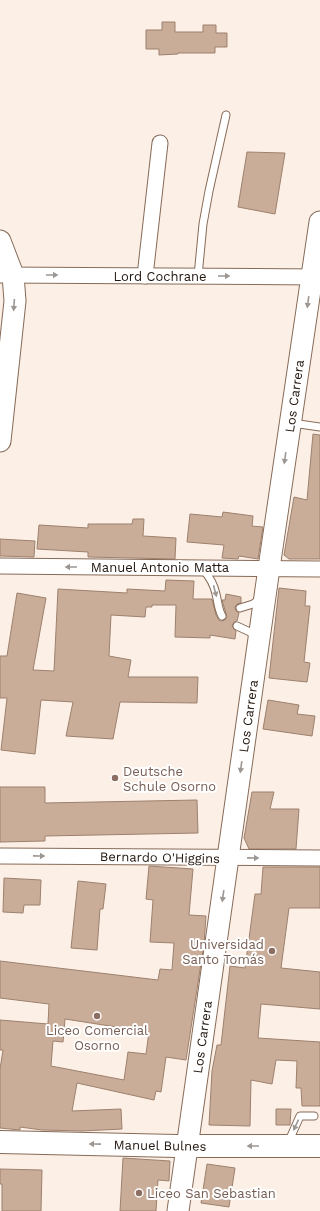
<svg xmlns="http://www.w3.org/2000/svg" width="320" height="1211" viewBox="0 0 320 1211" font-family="'Work Sans',sans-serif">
  <rect width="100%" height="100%" fill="#fcefe6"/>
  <g fill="#caad98" stroke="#9d816e" fill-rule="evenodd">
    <path d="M162,22H175V32H203V25H216V33H227V47H215V53H178V54L159,55V49H146V30H162Z"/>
    <path d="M247,152L285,153L275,214L238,207Z"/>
    <path d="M313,434L320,435V559H289L284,555L294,497L307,500Z"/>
    <path d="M223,512L253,516L252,526L263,527L258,559L239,556L238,559L222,558L224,545L187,542L190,514L222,517Z"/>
    <path d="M133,519H144L143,536L176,538L175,559L88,557V552L37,549L39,525L88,528V524H132Z"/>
    <path d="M0,539L35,541L34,557L0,556Z"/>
    <path d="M166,580L194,581L193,599H212L216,615L219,620L221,621L225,620L227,617L222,600H225L226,594L241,597V603L237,604L235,607L236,611L239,613L237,621L234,622L232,626L236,631L235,639L210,635V638L175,637L176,605H152V607H146L145,617L111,615L109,656L131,660L128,677H198L197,703L120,702L113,739L66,736L73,702L41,700L35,754L1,750L7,698H0V656H7L17,593L46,598L33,670L54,671L58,589L127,593V589L165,591Z"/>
    <path d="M279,588L306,591L305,606H310L304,662L310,663L307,682L269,678Z"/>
    <path d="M268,700L299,705L297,714L315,716L312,736L263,729Z"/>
    <path d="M0,787H45V803L197,800L198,833L45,836V841L0,842Z"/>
    <path d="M252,792H274L270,809H299L296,849H249L244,838Z"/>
    <path d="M149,866L193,869L189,915L206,916L204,944L186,1060L166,1057L161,1092L156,1091L154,1100L77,1083L72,1111L121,1109L122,1129L82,1131L42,1130L20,1127V1130L0,1128V1069L3,1050H0V1020L48,1024L49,1004L0,998V961L158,980L160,969L172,970L174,943L150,942L153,900L146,899ZM65,1019L149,1032L146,1054L128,1052L124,1080L51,1066L53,1041L63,1042Z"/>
    <path d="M263,867H320V908H289L281,968L320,972V1009L261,1004L258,1038L320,1042V1106H302L301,1088H296L297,1061L276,1060L272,1084L251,1080L250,1126L209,1125L212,1071L217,1045H221L230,966L245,968L255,894H261Z"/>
    <path d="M4,878L41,880L40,905H24L23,913L3,912Z"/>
    <path d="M78,881L106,884L103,909H100L97,950L71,948Z"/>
    <path d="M276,1109H291L290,1125H276Z"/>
    <path d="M123,1158L170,1161L169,1181L158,1180L156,1211H120Z"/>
    <path d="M207,1164L235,1168L229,1207L201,1203Z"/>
    <path d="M0,1169L42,1170L41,1211H2V1184H0Z"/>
  </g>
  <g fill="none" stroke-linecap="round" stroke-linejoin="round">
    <g stroke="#866b58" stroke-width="9">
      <g id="lane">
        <path d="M198,276L203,224L209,191L226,115"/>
        <path d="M292,423L320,427"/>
        <path d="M202,568C209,576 214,584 216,594C218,602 218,609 222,616"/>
        <path d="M240,608L253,604L261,598"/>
        <path d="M237,626L250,632L256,638"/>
        <path d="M288,1143L300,1116H314"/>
      </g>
    </g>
    <g stroke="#866b58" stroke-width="17">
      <g id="street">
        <path d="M0,275L320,277"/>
        <path d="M145,276L160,143"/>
        <path d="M0,566L320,569"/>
        <path d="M0,856L320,858"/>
      </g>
    </g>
    <g stroke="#866b58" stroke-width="23">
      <g id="secondary">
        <path d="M0,241L13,275L15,301L0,441"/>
        <path d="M178,1211L269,568L320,222"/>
      </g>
    </g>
    <g stroke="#866b58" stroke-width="24">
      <path id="primary" d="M0,1142L176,1146H320"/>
    </g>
    <use href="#lane" stroke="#fff" stroke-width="7"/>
    <use href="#street" stroke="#fff" stroke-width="15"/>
    <use href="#secondary" stroke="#fff" stroke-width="21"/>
    <use href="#primary" stroke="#fff" stroke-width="22"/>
  </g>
  <defs><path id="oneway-solid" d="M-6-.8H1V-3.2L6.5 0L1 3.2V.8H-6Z"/></defs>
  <g fill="#9c9793">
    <use href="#oneway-solid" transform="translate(52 275)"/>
    <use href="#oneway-solid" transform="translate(224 276)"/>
    <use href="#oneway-solid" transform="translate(308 302) rotate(98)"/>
    <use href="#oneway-solid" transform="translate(14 305) rotate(94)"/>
    <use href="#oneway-solid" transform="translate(285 458) rotate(98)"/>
    <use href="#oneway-solid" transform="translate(71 567) rotate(-180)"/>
    <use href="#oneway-solid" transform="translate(215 591) rotate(75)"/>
    <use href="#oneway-solid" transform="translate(241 767) rotate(98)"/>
    <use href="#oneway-solid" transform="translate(39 856) rotate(1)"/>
    <use href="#oneway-solid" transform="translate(253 858) rotate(1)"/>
    <use href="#oneway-solid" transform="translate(223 896) rotate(98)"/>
    <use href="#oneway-solid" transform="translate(296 1125) rotate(115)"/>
    <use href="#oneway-solid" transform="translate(95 1144) rotate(-179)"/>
    <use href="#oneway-solid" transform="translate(253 1146) rotate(180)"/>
  </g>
  <g fill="#8d6e63" stroke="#fff" stroke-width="1.5">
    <circle cx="115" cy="778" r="4"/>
    <circle cx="272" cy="951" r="4"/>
    <circle cx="97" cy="1016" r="4"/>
    <circle cx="139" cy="1193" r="4"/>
  </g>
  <g text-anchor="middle" stroke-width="4" stroke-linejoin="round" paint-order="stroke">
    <g font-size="13" fill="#221710" stroke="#fff">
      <text x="160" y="281">Lord Cochrane</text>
      <text transform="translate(294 396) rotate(-82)" y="5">Los Carrera</text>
      <text x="160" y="572">Manuel Antonio Matta</text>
      <text transform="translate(248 716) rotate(-82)" y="5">Los Carrera</text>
      <text transform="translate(160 857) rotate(1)" y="5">Bernardo O'Higgins</text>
      <text transform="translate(202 1037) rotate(-82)" y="5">Los Carrera</text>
      <text transform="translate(160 1145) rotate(1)" y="5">Manuel Bulnes</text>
    </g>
    <g font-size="13" fill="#785e54" stroke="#fff" text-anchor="start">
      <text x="123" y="776">Deutsche<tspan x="123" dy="15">Schule Osorno</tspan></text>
      <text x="264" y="949" text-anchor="end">Universidad<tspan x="264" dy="15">Santo Tomás</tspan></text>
      <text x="97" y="1035" text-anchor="middle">Liceo Comercial<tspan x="97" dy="15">Osorno</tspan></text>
      <text x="147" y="1198">Liceo San Sebastian</text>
    </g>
  </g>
</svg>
